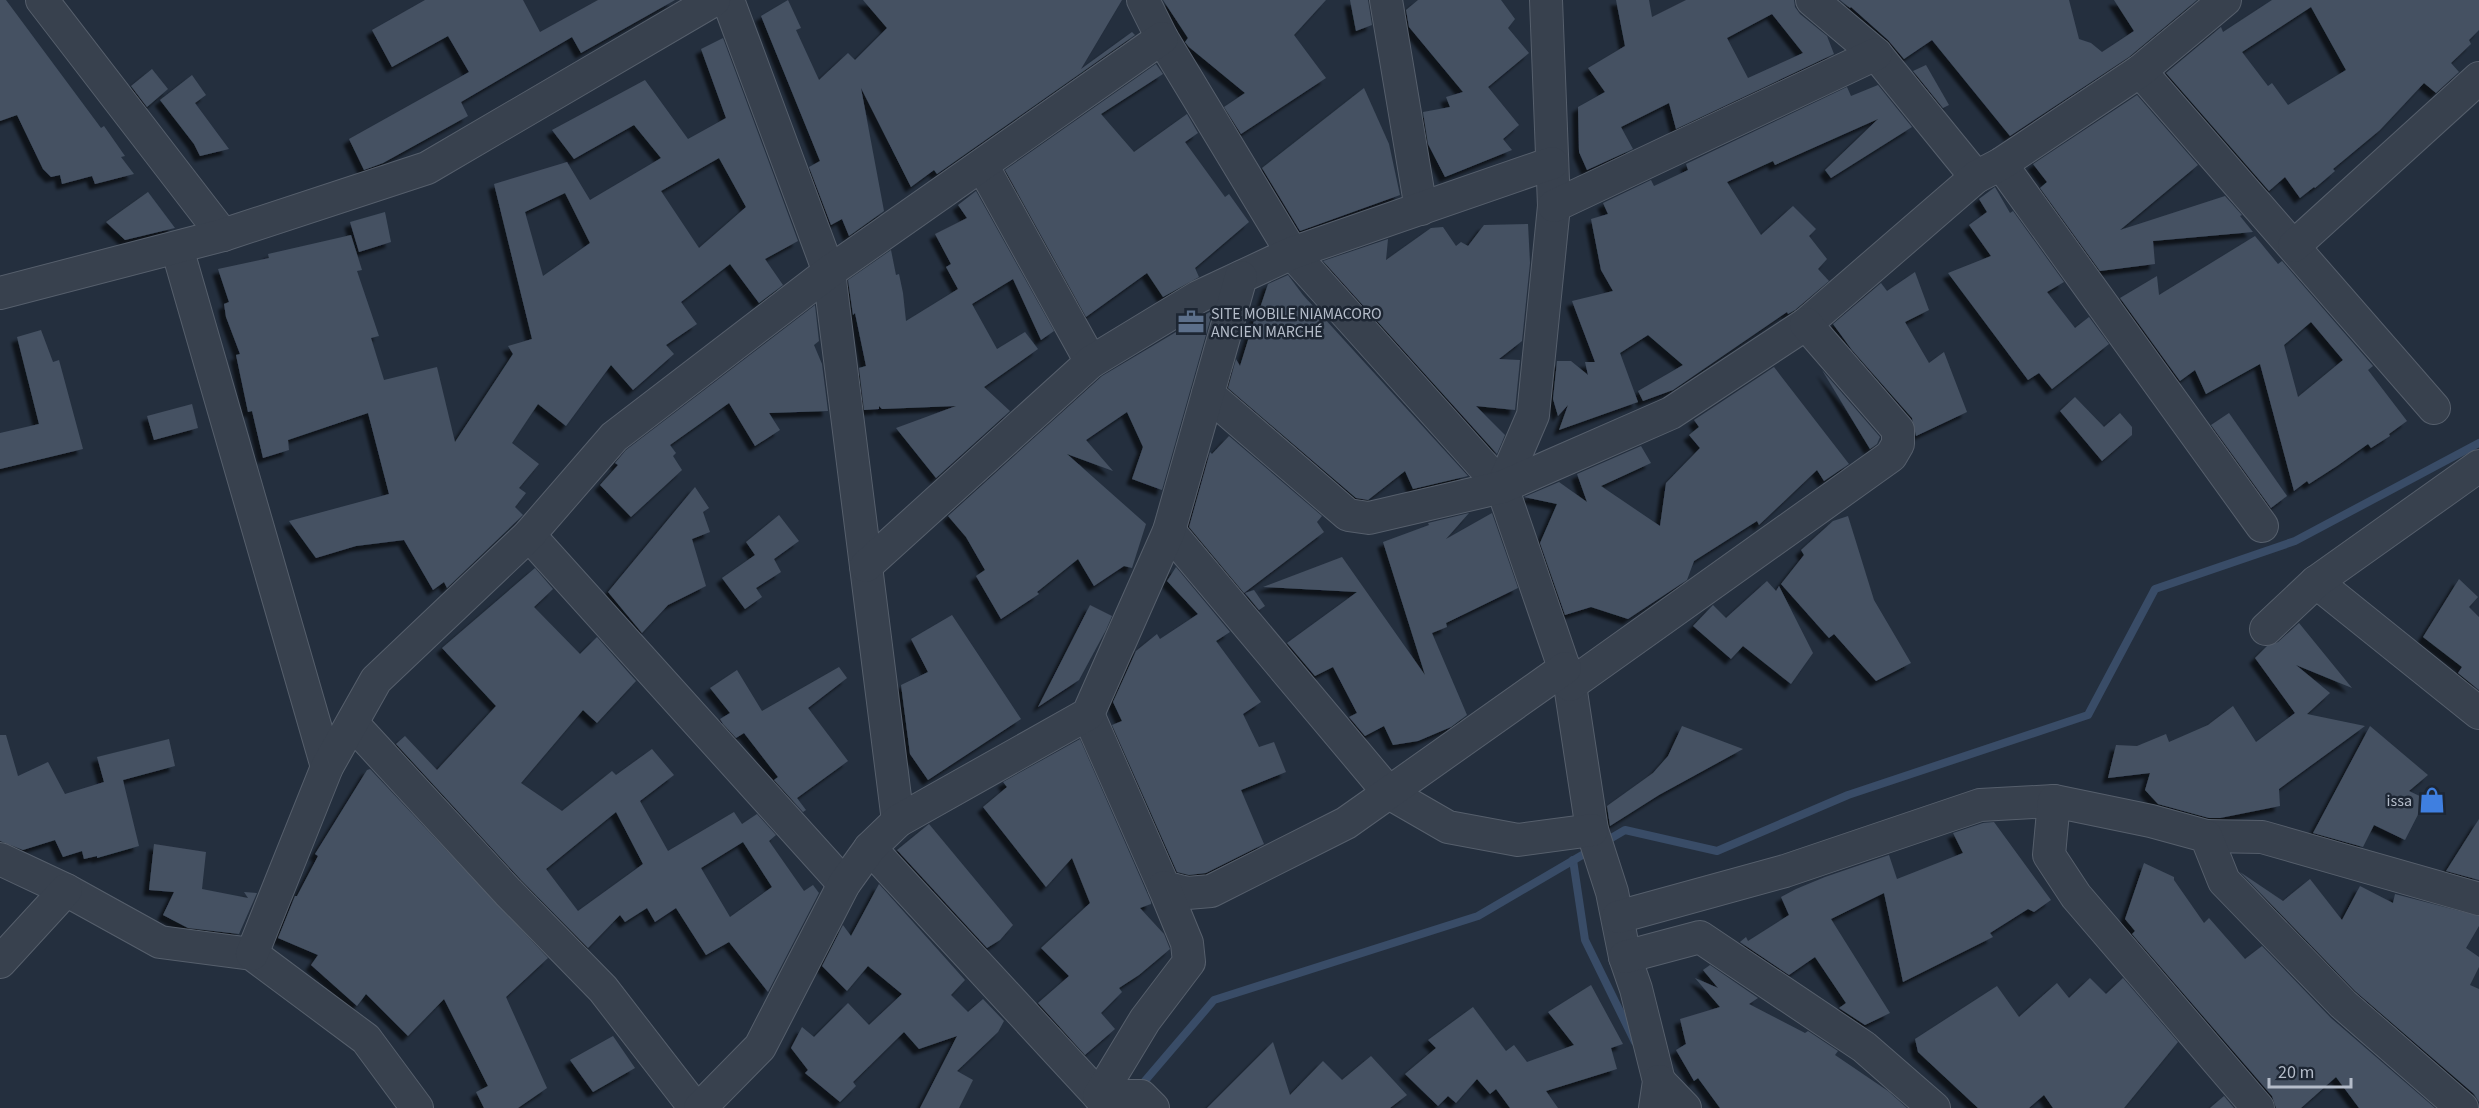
<svg xmlns="http://www.w3.org/2000/svg" width="2479" height="1108" viewBox="0 0 2479 1108" font-family="'Source Sans 3',sans-serif">
  <defs>
    <filter id="shadow"><feDropShadow dx="-5.5" dy="5.5" stdDeviation="1.5" flood-color="#0009"/></filter>
  </defs>
  <rect width="100%" height="100%" fill="#242f3e"/>
  <g fill="none" stroke-linecap="round" stroke-linejoin="round">
    <g stroke="#394c67" stroke-width="8">
      <path d="M1573,860L1585,940L1635,1042"/>
      <path d="M1138,1089L1214,1000L1478,916L1625,830L1717,851L1848,795L2088,715L2155,589L2295,541L2479,443"/>
    </g>
  </g>
  <g fill="#455162" fill-rule="evenodd" filter="url(#shadow)">
    <path d="M0,0H6L101,128L104,126L125,156L121,157L134,174L95,184L92,176L62,184L60,175L51,177L43,169L17,115L0,121Z"/>
    <path d="M425,0H523L540,32L598,0H675L581,53L572,37L461,102L468,116L383,163L364,170L349,139L469,72L448,36L392,67L372,30Z"/>
    <path d="M788,0L801,28L796,30L819,80L848,53L855,60L887,28L863,0H1122L1081,69L1132,32L1135,35L937,174L934,170L911,187L861,88L884,211L849,236L842,219L831,225L809,167L820,161L761,16Z"/>
    <path d="M1163,0H1326L1294,35L1326,78L1241,134L1224,107L1245,93L1189,47L1185,42L1188,38Z"/>
    <path d="M1350,0H1368L1372,25L1356,31Z"/>
    <path d="M1418,0H1501L1515,19L1508,28L1529,53L1488,87L1519,125L1503,139L1512,150L1445,177L1428,144L1423,112L1450,107L1446,97L1463,92L1409,27L1406,10Z"/>
    <path d="M1616,0H1649L1652,17L1686,0H1794L1795,7L1800,14L1827,36L1834,54L1676,129L1669,103L1621,127L1633,149L1587,170L1579,152L1578,107L1605,92L1588,68L1625,46ZM1772,14L1803,53L1748,78L1727,38Z"/>
    <path d="M1840,0H2069L2079,39L2091,43L2102,52L2134,31L2114,0H2197L2129,57L2010,136L1932,40L1904,59L1888,40L1851,7L1850,8Z"/>
    <path d="M2272,0H2479V30L2469,40L2471,44L2451,63L2459,72L2436,93L2424,83L2380,130L2333,169L2335,171L2315,188L2314,187L2300,198L2285,177L2269,191L2166,73L2221,27L2223,32ZM2311,7L2346,70L2288,105L2272,83L2268,86L2242,52Z"/>
    <path d="M723,38L798,241L765,259L783,285L759,303L730,264L681,302L697,324L666,345L674,354L633,390L611,365L566,426L538,404L512,443L539,464L519,488L526,493L515,507L523,515L447,588L444,582L433,590L404,540L356,546L316,558L289,521L389,494L368,413L288,440L289,450L263,458L252,411L248,412L236,355L240,354L226,317L224,304L229,302L218,269L269,258L268,254L351,235L362,270L357,271L379,336L371,338L384,380L437,367L455,442L513,354L508,346L532,339L494,184L567,162L590,200L661,158L634,125L574,159L552,130L645,80L688,139L726,118L701,49ZM719,158L746,207L699,248L661,191ZM565,193L590,243L543,276L525,212Z"/>
    <path d="M1156,64L1163,74L1101,114L1134,152L1187,114L1198,133L1185,142L1225,197L1229,194L1249,222L1195,268L1199,277L1163,297L1147,273L1086,317L1005,170Z"/>
    <path d="M1926,65L1949,105L1943,108L1913,71Z"/>
    <path d="M152,69L168,89L147,107L131,86Z"/>
    <path d="M192,75L206,95L195,103L229,149L200,156L194,144L160,100Z"/>
    <path d="M1878,85L1912,127L1831,178L1825,170L1878,119L1775,165L1773,161L1727,182L1761,235L1793,206L1816,229L1809,236L1827,259L1818,269L1829,281L1795,310L1788,314L1787,312L1673,390L1643,401L1638,391L1683,365L1648,335L1620,353L1638,402L1559,430L1568,405L1558,416L1553,399L1557,361H1571L1588,375L1585,362H1595L1572,301L1613,291L1601,270L1591,219L1608,214L1603,203L1651,180L1654,186L1688,170L1686,164L1847,87L1851,96Z"/>
    <path d="M1364,88L1389,144L1400,195L1300,231L1262,168Z"/>
    <path d="M2137,95L2198,165L2120,230L2225,196L2242,215L2240,216L2253,232L2153,241L2155,264L2100,271L2040,188L2047,182L2033,164Z"/>
    <path d="M1995,187L2010,213L2013,211L2064,282L2047,292L2075,328L2089,317L2109,344L2052,389L2039,373L2028,380L1948,273L1991,256L1969,225L1987,212L1979,199Z"/>
    <path d="M976,191L1054,331L1041,340L1013,279L972,304L997,349L1025,332L1038,349L984,387L1010,411L936,478L896,428L956,406L882,409L879,406V409L864,410L859,368L866,366L855,313L853,315L848,280L891,250L896,275L899,274L903,293L906,321L958,289L946,267L951,264L935,234L967,218L958,205Z"/>
    <path d="M148,192L175,228L125,240L106,222Z"/>
    <path d="M385,212L391,242L359,252L350,222Z"/>
    <path d="M1528,224L1530,263L1522,341L1499,359L1520,360L1515,410L1476,406L1505,435L1497,454L1323,261L1388,239L1386,260L1431,228L1443,227L1456,246L1461,242L1468,246L1484,225Z"/>
    <path d="M2255,236L2278,264L2282,261L2373,366L2368,370L2407,421L2389,434L2390,436L2371,448L2368,444L2337,466L2309,484L2307,481L2294,491L2260,364L2206,394L2195,370L2180,381L2120,298L2157,276L2159,295ZM2311,322L2343,360L2298,397L2284,345Z"/>
    <path d="M1915,272L1929,310L1905,322L1929,363L1944,352L1967,412L1916,436L1912,418L1852,350L1833,324L1881,283L1887,291Z"/>
    <path d="M1288,275L1303,295L1468,476L1413,489L1405,471L1368,500L1356,498L1228,388L1236,359L1240,366L1258,308H1260L1268,284Z"/>
    <path d="M815,305L819,341L814,345L822,364L828,411L769,413L780,430L755,446L729,403L670,445L676,453L673,456L682,470L631,517L600,485L618,465L615,463L626,450Z"/>
    <path d="M1213,310L1162,490L1132,479L1143,447L1127,412L1086,440L1113,471L1067,454L1146,524L1132,568L1124,566L1094,586L1078,559L1037,592L1039,594L1001,619L976,576L985,570L966,537L948,516L1102,376Z"/>
    <path d="M41,330L53,362L59,360L83,449L0,469V433L39,424L17,337Z"/>
    <path d="M1774,367L1849,464L1824,481L1817,470L1759,525L1757,521L1694,561L1687,580L1628,619L1591,607L1565,615L1540,543L1557,504L1524,497L1559,482L1587,502L1577,474L1641,446L1651,463L1601,486L1660,526L1666,483L1700,448L1689,435L1699,427L1694,420Z"/>
    <path d="M1822,370L1880,437L1877,444L1870,449Z"/>
    <path d="M2075,397L2104,427L2120,413L2132,427V435L2102,461L2060,411Z"/>
    <path d="M192,404L198,428L154,440L147,416Z"/>
    <path d="M2229,413L2287,496L2271,508L2211,425Z"/>
    <path d="M1229,436L1322,516L1317,522L1324,532L1244,593L1189,527L1210,452L1212,454Z"/>
    <path d="M695,487L709,508L703,512L710,532L692,539L706,586L668,605L642,633L608,592Z"/>
    <path d="M1469,513L1446,539L1492,513L1518,588L1446,623L1447,627L1432,633L1467,715L1451,727L1418,741L1393,745L1384,726L1365,736L1349,717L1357,713L1333,667L1315,676L1287,643L1357,592L1263,587L1342,557L1425,675L1383,542L1429,525L1428,523Z"/>
    <path d="M779,515L799,541L774,559L781,572L756,588L762,597L745,609L722,578L755,555L746,542Z"/>
    <path d="M1848,516L1874,600L1911,663L1876,681L1834,634L1829,638L1781,584L1804,555L1801,550L1833,521Z"/>
    <path d="M1176,567L1230,632L1216,641L1261,702L1243,714L1259,747L1274,742L1286,772L1241,790L1264,844L1206,873L1189,875L1177,872L1112,725L1122,721L1113,702L1136,651L1157,634L1160,639L1198,614L1167,581Z"/>
    <path d="M535,568L553,589L534,607L580,654L597,637L636,681L597,723L583,710L521,783L562,811L612,771L616,775L652,749L674,775L640,801L668,851L734,812L742,824L757,814L776,835L769,841L804,891L813,885L819,893L768,992L729,942L706,955L676,908L655,922L647,908L625,922L620,915L588,948L521,880L396,744L405,736L437,770L496,706L442,648ZM616,812L643,864L578,911L546,869ZM743,842L772,887L730,917L701,868Z"/>
    <path d="M2459,579L2478,597L2469,607L2479,617V690L2458,673L2462,667L2423,637Z"/>
    <path d="M1767,581L1776,591L1779,586L1813,653L1791,684L1743,646L1731,659L1693,626L1713,605L1726,618Z"/>
    <path d="M1254,590L1265,606L1259,610L1245,593Z"/>
    <path d="M1090,605L1112,616L1106,630L1079,680L1038,707Z"/>
    <path d="M952,615L1021,719L928,780L910,754L901,685L928,672L911,639Z"/>
    <path d="M2299,623L2352,688L2296,665L2330,693L2307,714L2365,726L2279,789L2280,806L2220,818H2209L2158,804L2145,790L2150,773L2108,778L2116,745L2137,746L2166,734L2169,742L2208,725L2233,706L2256,742L2295,713L2255,658L2267,646L2278,642Z"/>
    <path d="M839,667L847,678L808,708L848,761L797,798L806,810L803,812L774,780L778,777L744,733L736,738L723,724L720,719L730,713L710,688L737,670L762,711Z"/>
    <path d="M1682,726L1743,749L1659,795L1610,826L1607,806L1653,773L1668,756Z"/>
    <path d="M2370,726L2428,775L2409,791L2426,799L2405,840L2374,825L2363,847L2313,833Z"/>
    <path d="M0,735H6L18,776L48,762L65,794L104,782L97,757L169,739L175,766L123,780L139,846L97,858V856L84,859L82,851L63,857L55,840L23,850L0,841Z"/>
    <path d="M1080,739L1151,902V904L1140,908L1164,934L1170,949L1139,975L1119,988L1122,992L1101,1013L1115,1029L1085,1055L1038,1003L1069,976L1041,948L1090,903L1072,858L1046,887L983,807L1007,787L1003,782Z"/>
    <path d="M370,769L548,958L506,997L547,1088L518,1108H484L476,1092L488,1086L444,999L408,1036L366,994L357,1006L311,965L318,955L278,938L295,896H297L318,856L315,854L367,770Z"/>
    <path d="M2479,819V880L2446,871Z"/>
    <path d="M1994,822L2051,900L2034,912L2028,909L1990,933L1993,937L1903,982L1884,893L1831,919L1890,1013L1865,1025L1839,1008L1846,1003L1815,957L1789,975L1740,942L1746,937L1748,941L1789,915L1781,897L1796,889L1825,877L1889,855L1897,879L1963,853L1953,833L1983,823Z"/>
    <path d="M929,824L1013,925L1000,940L987,948L897,850Z"/>
    <path d="M154,844L206,852L202,889L248,898L244,892L257,893L239,934L188,928L163,915L174,892L149,890Z"/>
    <path d="M2144,863L2174,877V880L2204,923L2209,918L2245,959L2262,946L2331,1018L2435,1108H2359L2336,1077L2301,1108H2276L2272,1096L2132,934L2135,931L2125,919Z"/>
    <path d="M2240,872L2283,901L2310,879L2342,920L2360,886L2393,903L2395,894L2479,916V926L2466,948L2479,957V967L2470,985L2479,989V1102L2474,1094L2355,991Z"/>
    <path d="M879,884L965,980L951,995L968,1012L983,999L1004,1021L998,1032L957,1071L973,1080L959,1108H920L957,1036L919,1049L904,1032L853,1082L856,1086L840,1102L805,1073L808,1070L791,1048L802,1027L814,1037L848,1003L869,1025L902,994L868,966L847,991L822,966L843,925L851,936Z"/>
    <path d="M1710,965L1758,998L1749,1004L1805,1033L1808,1031L1838,1051L1835,1055L1888,1091L1907,1108H1720L1698,1078L1694,1081L1676,1050L1686,1044L1680,1019L1720,1007L1695,978L1718,988L1703,970Z"/>
    <path d="M2090,978L2106,994L2123,978L2178,1042L2124,1108H2053L2044,1095L2029,1108H1978L1918,1052L1915,1039L1997,986L2019,1017L2057,983L2069,998Z"/>
    <path d="M1591,985L1623,1044L1611,1048L1617,1069L1546,1091L1558,1108H1510L1496,1089L1490,1094L1477,1079L1456,1103L1448,1096L1438,1106L1405,1074L1436,1048L1428,1040L1473,1007L1506,1051L1514,1045L1527,1062L1574,1045L1548,1012Z"/>
    <path d="M613,1036L635,1068L593,1092L570,1060Z"/>
    <path d="M1273,1042L1290,1095L1323,1061L1342,1080L1371,1056L1407,1095L1390,1108H1207Z"/>
    <path d="M2224,1096L2234,1108H2210Z"/>
  </g>
  <g fill="none" stroke-linecap="round" stroke-linejoin="round">
    <g stroke="#565f6c" stroke-width="34">
      <g id="street">
        <path d="M42,0L223,235"/>
        <path d="M728,0L829,272L898,821"/>
        <path d="M1143,0L1162,38L1292,253L1502,487"/>
        <path d="M1386,0L1421,209"/>
        <path d="M1546,0L1554,206L1533,415L1502,487L1570,685L1592,830L1612,892L1625,957L1636,989L1659,1081L1655,1108"/>
        <path d="M1812,0L1876,54L1976,177"/>
        <path d="M2140,71L2434,408"/>
        <path d="M2001,164L2262,526"/>
        <path d="M982,165L1091,362"/>
        <path d="M1554,206L1876,54"/>
        <path d="M2294,246L2479,78"/>
        <path d="M177,248L327,767"/>
        <path d="M0,293L223,235L427,168L714,0"/>
        <path d="M1208,394L1348,515L1369,518L1502,487L1671,413L1806,324L1976,177L2001,164L2140,71L2225,0"/>
        <path d="M1169,531L1389,793L1448,827L1518,840L1592,830"/>
        <path d="M529,535L844,884"/>
        <path d="M866,566L1091,362L1198,297L1292,253L1552,163"/>
        <path d="M2316,582L2479,713"/>
        <path d="M2266,629L2316,582L2479,466"/>
        <path d="M1570,685L1891,456L1898,444V430L1806,324"/>
        <path d="M1088,714L1164,887L1187,893L1211,891L1346,823L1565,668"/>
        <path d="M353,724L508,892L603,989L695,1108"/>
        <path d="M2206,836L2262,837L2479,899"/>
        <path d="M870,848L1099,1096"/>
        <path d="M0,859L66,890L160,942L252,954L366,1039L417,1108"/>
        <path d="M1618,917L1785,871L1980,805L2054,801"/>
        <path d="M252,954L327,767L376,680L529,535L614,437L829,272L1162,38"/>
        <path d="M1625,957L1700,937L1864,1047L1934,1108"/>
        <path d="M0,962L66,890"/>
        <path d="M1659,1081L1685,1108"/>
        <path d="M700,1108L760,1047L844,884L870,848L898,821L1088,714L1169,531L1241,277"/>
        <path d="M1153,1108L1141,1096H1099L1145,1020L1189,962L1187,943L1164,887"/>
        <path d="M2258,1108L2076,896L2049,855L2054,801L2151,821L2206,836L2224,881L2343,1004L2462,1108"/>
      </g>
    </g>
    <use href="#street" stroke="#38414e" stroke-width="32"/>
  </g>
  <defs>
    <g id="office-bare" transform="scale(2.07)"><path d="M-6-3h4V-5.5h4V-3h4V5H-6ZM-1-4.5V-3h2v-1.5ZM-6 0V1H6V0Z" fill="#5c6f8a" stroke="#1d2633" stroke-width="2.5" paint-order="stroke"/></g>
    <g id="shop-bare" transform="scale(2.07)"><path d="M-5-2.5h2.3a2.7 3.5 0 0 1 5.4 0H5L5.5 6h-11ZM-1.5-2.5h3a1.5 2.3 0 0 0-3 0Z" fill="#3f7fe0" stroke="#1d2633" stroke-width="2.5" paint-order="stroke"/></g>
  </defs>
  <g fill-rule="evenodd">
    <use href="#office-bare" x="1191" y="322"/>
    <use href="#shop-bare" x="2432" y="800"/>
  </g>
  <g text-anchor="middle" stroke-width="5" stroke-linejoin="round" paint-order="stroke">
    <g font-size="16" fill="#b4bcc9" stroke="#1d2633" text-anchor="start">
      <text x="1211" y="319">SITE MOBILE NIAMACORO<tspan x="1211" dy="18">ANCIEN MARCHÉ</tspan></text>
      <text x="2412" y="806" text-anchor="end">issa</text>
    </g>
  </g>
  <path d="M2269 1078v9h82v-9" fill="none" stroke="#b4bcc9" stroke-width="3"/>
  <text x="2278" y="1078" font-size="18" fill="#b4bcc9" stroke="#1d2633" stroke-width="4.5" paint-order="stroke">20 m</text>
</svg>
